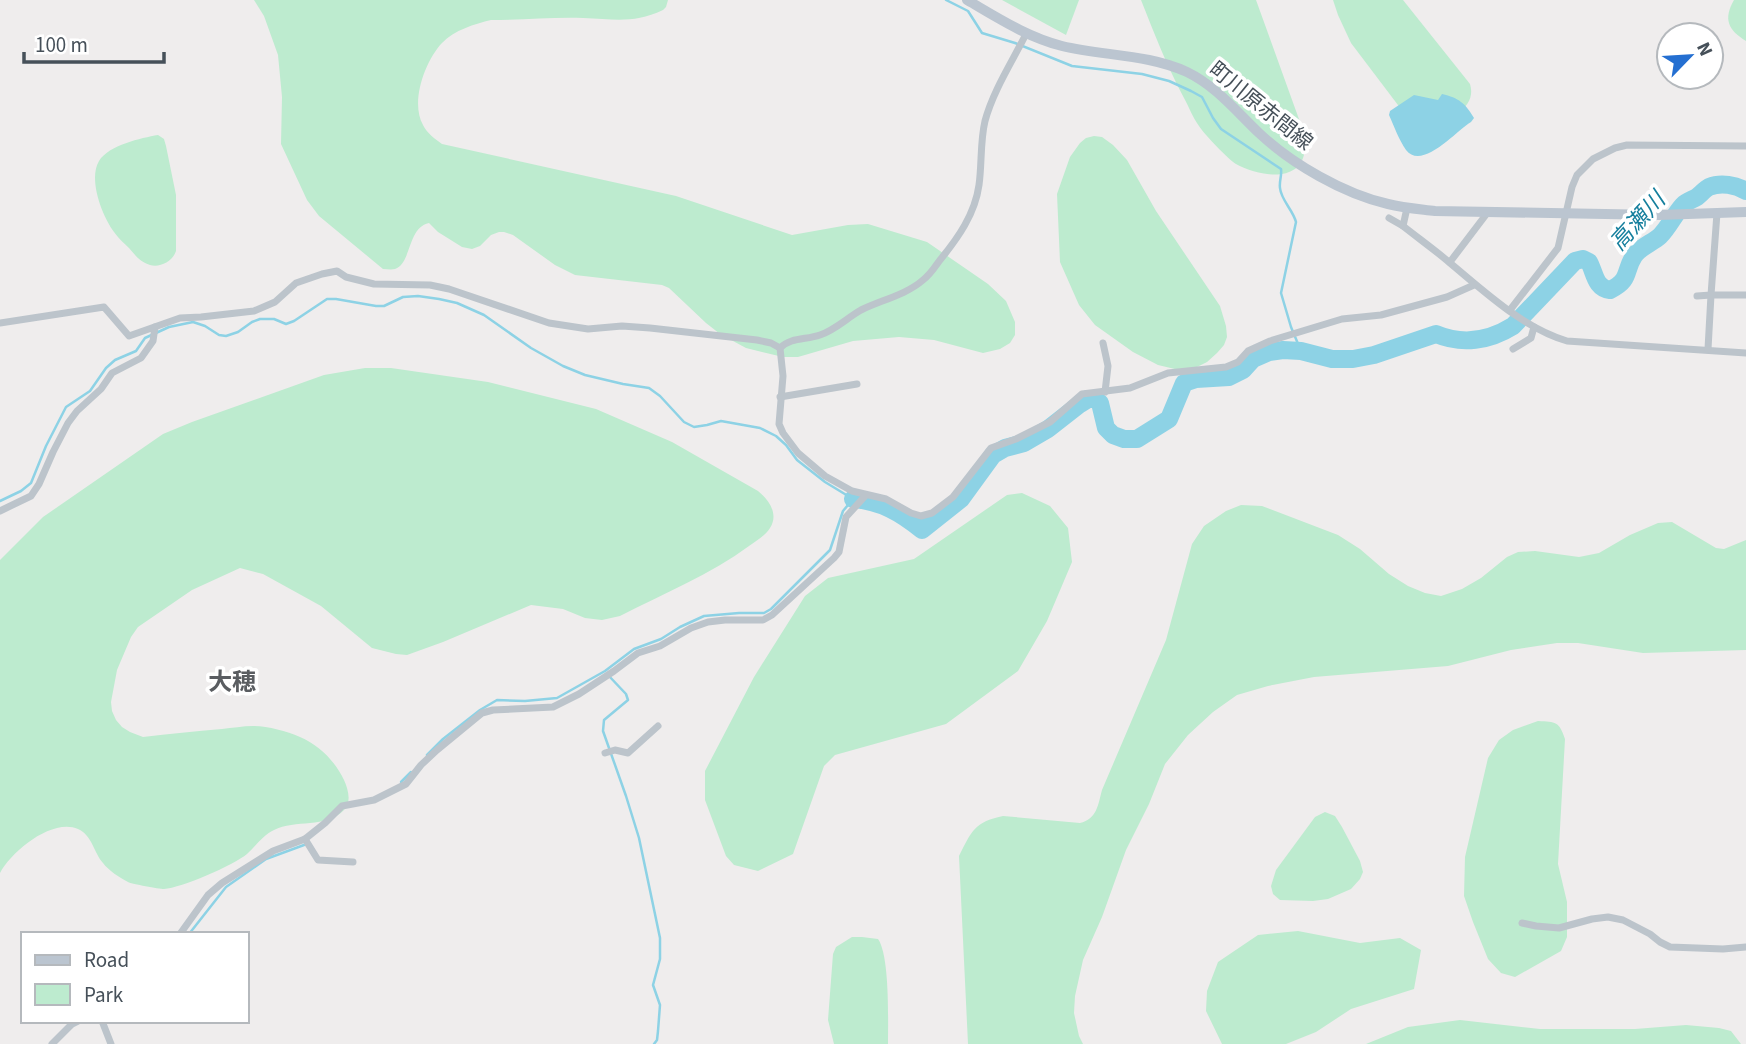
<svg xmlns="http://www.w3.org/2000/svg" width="1746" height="1044" viewBox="0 0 1746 1044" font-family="'Source Sans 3','Noto Sans JP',sans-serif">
  <rect width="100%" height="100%" fill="#efeded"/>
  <g fill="#bdebcf">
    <path d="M254,0H668L666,7L663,10C633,24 614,19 583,18C553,17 522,20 491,20C475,24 454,30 442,43C425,61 410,102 423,125C427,133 435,139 442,144L676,196L792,235L848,225L868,224L927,242L988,284L1006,301L1015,322V335L1010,343L1000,349L983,353L934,340L899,337L853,341L798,357H783L746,348L720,334L706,323L669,288L662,285L575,275L555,265L513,235L504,232H499L491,235L480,246L472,249L462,247L438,232L429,223C407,228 412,263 395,269C391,270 387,269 383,269L319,216L307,200L281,144L282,97L278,55L264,16Z"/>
    <path d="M1002,0H1079L1066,35Z"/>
    <path d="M1141,0H1256L1300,122C1302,130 1305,139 1305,148C1303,185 1258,176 1236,164C1229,160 1204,134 1199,126C1193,118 1189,107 1184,98C1167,66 1154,33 1141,0Z"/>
    <path d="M1333,0H1403L1470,84C1473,94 1470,102 1463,109L1404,113L1351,43L1338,15Z"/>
    <path d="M1734,0H1746V41C1728,30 1723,19 1734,0Z"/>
    <path d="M158,135L164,139L166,146L176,195V251C173,261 160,268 150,265C140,262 135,255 129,248C124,243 118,238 114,232C102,216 88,179 99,161C109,145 141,138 158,135Z"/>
    <path d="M1094,136L1102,137L1113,145L1127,160L1156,211L1220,306L1226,326L1227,337L1224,345L1217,353L1207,362L1197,367L1179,370L1158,365L1133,352L1095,325L1079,305L1060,262L1057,194L1070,157L1080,143L1086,138Z"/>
    <path d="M365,368H391L488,382L596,409L672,442L758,491C769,500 779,514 770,528C765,536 756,541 749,546C711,574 663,594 620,616L602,620L585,618L563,609L531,605L443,642L407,655L396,654L372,648L321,606L263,574L240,568L192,590L138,627L131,637L117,670L111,702L112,711L116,720L122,727L130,732L143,737C169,734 195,731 222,729C232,728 243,726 253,726C268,726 286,731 300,737C319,745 335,761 344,780C348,789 352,802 344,810C326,829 295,819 274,830C263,835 256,846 247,854C234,865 181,888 164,889C159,889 132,884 128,882C120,878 108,870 103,863C94,853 92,835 78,829C52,818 12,851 0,873V560L43,517L163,434L192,422L324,375Z"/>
    <path d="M1022,493L1050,506L1068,528L1072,562L1047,621L1018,671L946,724L835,755L824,766L793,854L758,871L734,865L726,856L705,800V771L754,677L805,596L828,578L914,559L1007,495Z"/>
    <path d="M1241,505L1262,506L1338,535L1360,549L1389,574L1408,586L1425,593L1441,596L1462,589L1481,578L1507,557L1518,552L1535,551L1579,557L1599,553L1630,535L1658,523L1672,522L1716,548L1724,549L1746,540V650L1643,653L1578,643H1557L1511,650L1448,666L1314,677L1268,686L1237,695L1213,712L1188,735L1165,764L1149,804L1126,850L1102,917L1083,960L1075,996L1074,1013L1079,1036L1083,1044H968L959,856C972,831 974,822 1003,816L1080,823C1097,819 1098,805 1102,790L1166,640L1192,544L1204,526L1226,511Z"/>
    <path d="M1538,721C1556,722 1559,721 1565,739L1558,864L1567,902V937L1561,951L1515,977L1501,973L1488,959L1473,922L1464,896L1465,857L1488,758L1499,740L1513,730Z"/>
    <path d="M1325,812L1335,816L1342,827L1360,861L1363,872L1360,879L1351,889L1328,899L1313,901L1280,900L1273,894L1271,886L1276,870L1315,817Z"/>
    <path d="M1298,931L1360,943L1400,938L1421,950L1414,989L1351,1009L1316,1032L1286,1044H1222L1206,1011L1207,991L1218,962L1258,935Z"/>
    <path d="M852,937H862L878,939C890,956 888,1021 888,1044H834L828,1020L833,954L836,947Z"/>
    <path d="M1460,1020L1540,1029H1635L1686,1025L1719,1028L1731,1031L1741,1044H1366L1408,1027Z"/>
  </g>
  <path fill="#8dd2e5" d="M1442,94C1459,98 1465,103 1474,118L1471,122C1456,131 1422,171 1406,150C1399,140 1394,126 1389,115L1390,111L1414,95L1438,100Z"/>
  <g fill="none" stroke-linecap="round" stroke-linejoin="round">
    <g stroke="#8dd2e5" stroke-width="2.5">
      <path d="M946,0L968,11L982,33L1015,43L1072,66L1142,74L1169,81L1191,91L1202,97L1213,118L1221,129L1281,169C1282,176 1279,181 1280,188C1281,200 1293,210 1296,222L1281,293L1291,327L1301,351"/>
      <path d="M0,501L21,491L31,483L46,446L66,407L90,391L106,368L115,360L136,351L145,338L169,327L193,322L205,326L219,335L226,336L238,332L252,322L260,319H274L286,324L294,321L327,299H336L376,306H384L403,297L418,296L439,299L457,303L484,315L531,348L563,366L585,375L623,384L649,388L660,396L684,422L694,427L707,425L721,421L760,428L776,436L786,445L797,460L825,482L853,499L843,511L830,550L771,609L764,613H739L704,616L680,627L661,639L634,649L605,671L557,698L525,701L497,700L480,710L443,739L427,755"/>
      <path d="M608,675L626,694L628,700L604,720L603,731L626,796L639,838L660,938V959L653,985L660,1005L658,1031L657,1040L654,1044"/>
      <path d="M401,782L411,772"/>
      <path d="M189,934L226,887L266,859L304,845"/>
    </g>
    <path stroke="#8dd2e5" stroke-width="18" d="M853,499C881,501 901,513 922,530L961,499L993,455L1005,448L1024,443L1048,429L1080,404L1088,399H1095L1100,403L1106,428L1113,435L1124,439H1137L1169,419L1184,383L1196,379L1229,377L1243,370L1253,359L1269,352L1283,350L1301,351L1332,359H1353L1374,355L1436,334C1462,345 1489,341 1513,326L1575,261L1583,259L1589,262C1595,273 1595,288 1610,290C1631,280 1624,271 1634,256C1640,247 1652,243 1660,236C1669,227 1674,215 1683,205C1687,201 1692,200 1697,197C1701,194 1705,189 1709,187C1721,182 1736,185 1746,191"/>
    <g stroke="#bcc4cb" stroke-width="7">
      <path d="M1407,208L1403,226C1418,238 1435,250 1450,263C1485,292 1523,328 1567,341L1746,353"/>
      <path d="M1389,218L1403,226"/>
      <path d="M1450,262L1488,212"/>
      <path d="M1697,296L1711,295L1717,213"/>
      <path d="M1510,310L1558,248L1572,187L1577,175L1593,159L1615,148L1627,145L1746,146"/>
      <path d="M0,323L104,307L129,336L180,318L201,317L254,311L275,302L296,283L322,274L337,271L346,277L374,284L430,285L449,289L549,323L588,329L622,326L650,328L757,340L771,343L780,348L783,376L779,424L783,433L798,453L825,476L852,491L886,499L911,513L921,516L932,513L953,497L991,448L1016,439L1050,422L1082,394L1130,388L1168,373L1226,367L1238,362L1248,351L1270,341L1342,319L1381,315L1447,297L1474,285"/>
      <path d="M1103,343L1108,366L1105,392"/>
      <path d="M780,348C791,337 806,340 820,335C835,330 847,318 861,310C881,300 906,295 923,280C930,275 935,267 940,260C958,238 975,214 979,185C982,164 980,142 985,121C993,91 1012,62 1026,34"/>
      <path d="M1513,349L1531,338L1534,327"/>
      <path d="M1708,349L1711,295H1746"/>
      <path d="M780,397L857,384"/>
      <path d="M0,511L31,496L39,484L53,452L68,423L77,411L101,389L112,373L141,358L153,341L155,327"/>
      <path d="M605,753L615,750L628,753L658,726"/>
      <path d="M305,839L318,860L353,862"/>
      <path d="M1522,923L1536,926L1559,928L1592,919L1608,917L1623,920L1650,934L1660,942L1670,947L1723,949L1746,947"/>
      <path d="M180,934L208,895L222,883L273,851L305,839L325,823L342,806L374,800L406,784L421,765L437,750L482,713L493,710L553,707L579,694L614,671L638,653L660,646L691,628L708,622L725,620H763L772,615L834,558L839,552L846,517L866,495"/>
      <path d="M102,1021L111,1044"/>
      <path d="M52,1044L72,1024L78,1021"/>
    </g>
    <path stroke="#bbc5d0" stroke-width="10" d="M967,0C998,18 1027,37 1062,46C1103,56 1148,54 1187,72C1216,86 1236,111 1259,133C1292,164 1344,194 1388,204C1404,208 1419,209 1435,211L1659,215L1746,212"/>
  </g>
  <g text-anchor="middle" stroke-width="7" stroke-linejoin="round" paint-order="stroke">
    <g font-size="21" fill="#465059" stroke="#fff">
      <text transform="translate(1261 106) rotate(39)" y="7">町川原赤間線</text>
    </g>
    <g font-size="23" font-style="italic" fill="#157f9d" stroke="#fff">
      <text transform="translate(1637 221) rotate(-48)" y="8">高瀬川</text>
    </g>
    <g font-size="24" font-weight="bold" fill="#5a5d61" stroke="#fff">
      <text x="232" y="690">大穂</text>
    </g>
  </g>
  <rect x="21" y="932" width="228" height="91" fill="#ffffff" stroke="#b5b9bd" stroke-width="2"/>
  <rect x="35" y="955" width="35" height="10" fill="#bbc5d0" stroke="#b5b9bd" stroke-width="2"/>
  <text x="84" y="967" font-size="21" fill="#465059">Road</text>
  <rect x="35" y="984" width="35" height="21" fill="#bdebcf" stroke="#b5b9bd" stroke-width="2"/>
  <text x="84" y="1002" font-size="21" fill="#465059">Park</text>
  <g transform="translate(1690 56) rotate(65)"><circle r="33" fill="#ffffff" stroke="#b5b9bd" stroke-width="2"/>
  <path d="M0-5L12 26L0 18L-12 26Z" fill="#246fd1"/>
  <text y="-10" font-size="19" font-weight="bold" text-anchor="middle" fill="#465059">N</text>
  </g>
  <path d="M24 52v10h140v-10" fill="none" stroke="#465059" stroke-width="3.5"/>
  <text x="35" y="52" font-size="21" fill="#465059" stroke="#ffffff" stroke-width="5" paint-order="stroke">100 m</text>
</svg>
